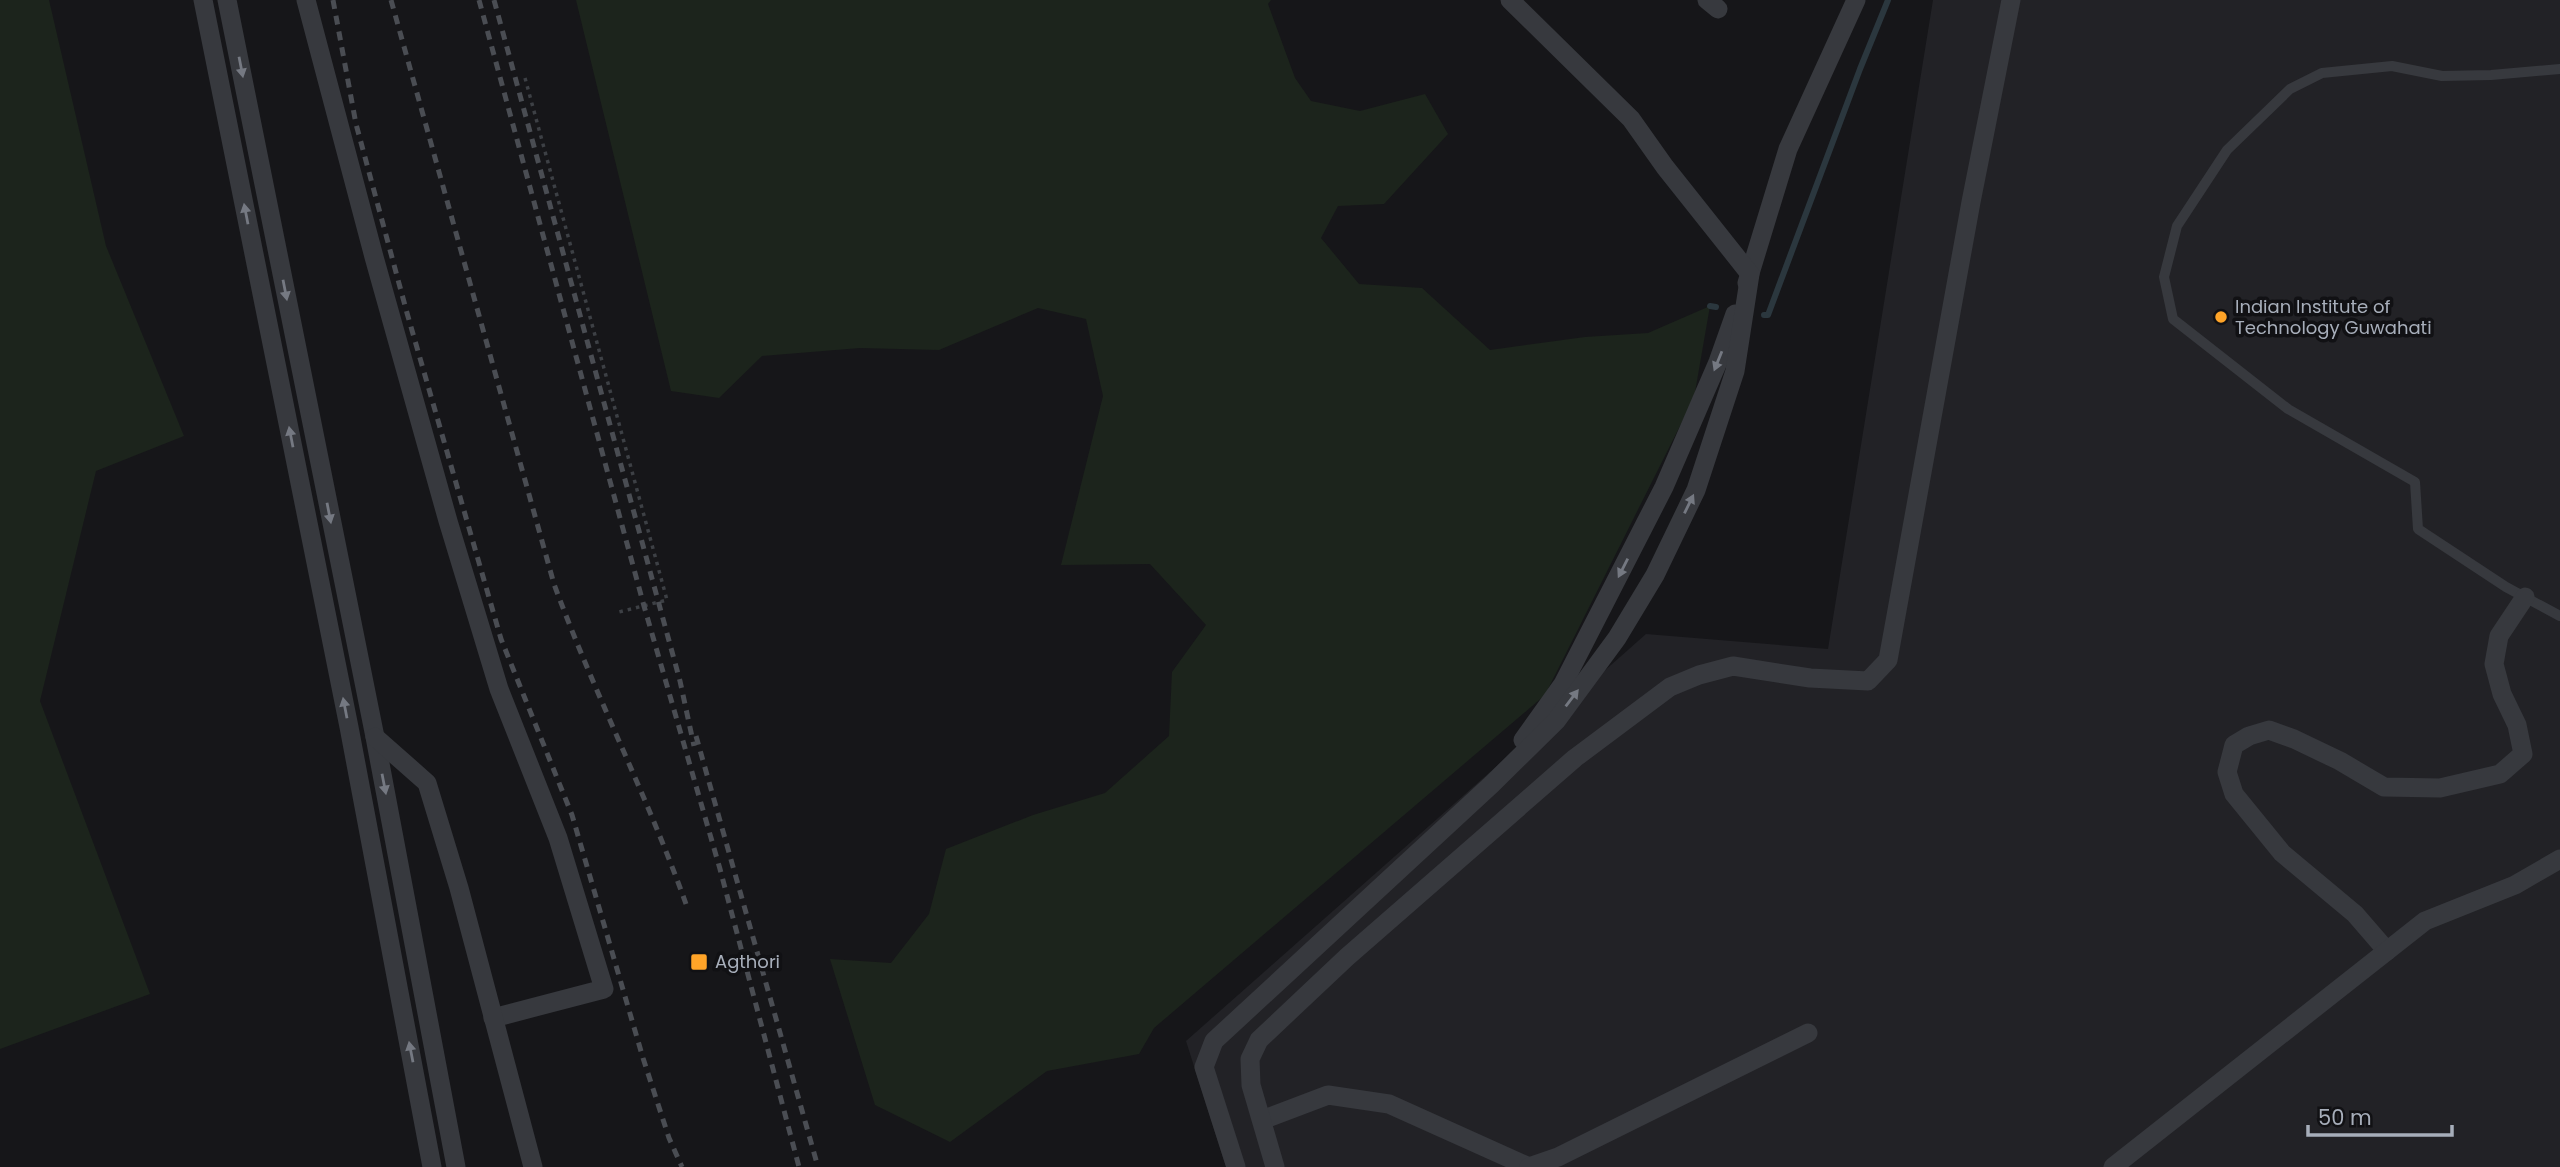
<svg xmlns="http://www.w3.org/2000/svg" width="2560" height="1167" viewBox="0 0 2560 1167" font-family="Poppins,sans-serif">
  <rect width="100%" height="100%" fill="#161619"/>
  <path fill="#222226" d="M1933,0H2560V1167H1226L1186,1041L1646,634L1828,649Z"/>
  <g fill="#1c241c">
    <path d="M0,0H49L106,246L184,436L96,471L40,701L150,994L0,1049Z"/>
    <path d="M576,0H1271L1268,4L1295,78L1311,101L1360,111L1425,94L1448,134L1384,204L1338,206L1321,238L1359,284L1422,288L1490,350L1585,337L1648,333L1710,306L1694,398L1545,695L1154,1028L1139,1054L1047,1071L950,1142L875,1105L830,959L891,963L929,914L946,849L1033,815L1105,793L1169,736L1172,672L1206,625L1150,564L1061,565L1103,396L1086,319L1038,308L939,350L860,348L762,356L719,398L671,391Z"/>
  </g>
  <g fill="none" stroke-linecap="round" stroke-linejoin="round">
    <g stroke="#2b373e" stroke-width="6">
      <path d="M1710,306L1716,307"/>
      <path d="M1764,315H1768L1860,69L1888,0"/>
    </g>
    <path stroke="#3d4045" stroke-width="3.5" stroke-dasharray="3.5 5" stroke-linecap="butt" d="M525,78L667,600L615,613"/>
    <path stroke="#37393e" stroke-width="10" d="M2560,69L2491,75L2442,76L2392,66L2322,73L2290,89L2227,150L2177,226L2164,277L2173,319L2288,409L2415,482L2418,529L2506,587L2560,616"/>
    <g stroke="#37393e" stroke-width="19">
      <path d="M203,0L349,727L432,1167"/>
      <path d="M227,0L375,737L456,1167"/>
      <path d="M306,0L374,257L448,521L499,689L558,838L604,989L493,1018"/>
      <path d="M1707,0L1718,9"/>
      <path d="M1747,283L1788,149L1856,0"/>
      <path d="M375,737L427,783L459,888L533,1167"/>
      <path d="M1523,740L1563,684L1664,487L1718,362L1735,314"/>
      <path d="M2387,951L2355,914L2282,853L2234,794L2227,772L2234,745L2249,736L2269,730L2294,739L2340,761L2384,787L2440,788L2500,774L2523,754L2517,725L2502,694L2494,664L2499,636L2525,597"/>
      <path d="M1262,1120L1328,1095L1389,1104L1529,1167"/>
      <path d="M1236,1167L1204,1067L1214,1041L1492,784L1556,721L1617,638L1655,575L1696,490L1735,371L1750,274L1665,167L1631,119L1510,0"/>
      <path d="M1275,1167L1251,1085L1250,1059L1259,1040L1347,957L1575,758L1670,687L1699,675L1733,666L1810,678L1868,681L1888,660L1971,202L2011,0"/>
      <path d="M1529,1167L1558,1157L1808,1033"/>
      <path d="M2113,1167L2425,921L2515,885L2560,859"/>
    </g>
    <g stroke="#4a4d53" stroke-width="5" stroke-dasharray="9 7" stroke-linecap="butt">
      <path d="M333,0L356,124L407,313L501,639L572,815L643,1058L669,1138L682,1167"/>
      <path d="M391,0L554,584C594,693 647,795 686,904"/>
      <path d="M479,0L644,606L720,869L799,1167"/>
      <path d="M494,0L680,681L694,746"/>
      <path d="M696,736L818,1167"/>
    </g>
  </g>
  <defs><path id="oneway-solid" d="M-6-.8H1V-3.2L6.5 0L1 3.2V.8H-6Z" transform="scale(1.75)"/></defs>
  <g fill="#757982">
    <use href="#oneway-solid" transform="translate(241 67) rotate(79)"/>
    <use href="#oneway-solid" transform="translate(246 214) rotate(-101)"/>
    <use href="#oneway-solid" transform="translate(285 290) rotate(79)"/>
    <use href="#oneway-solid" transform="translate(1718 361) rotate(112)"/>
    <use href="#oneway-solid" transform="translate(291 437) rotate(-101)"/>
    <use href="#oneway-solid" transform="translate(1689 504) rotate(-64)"/>
    <use href="#oneway-solid" transform="translate(329 513) rotate(79)"/>
    <use href="#oneway-solid" transform="translate(1623 568) rotate(117)"/>
    <use href="#oneway-solid" transform="translate(1572 698) rotate(-53)"/>
    <use href="#oneway-solid" transform="translate(345 708) rotate(-101)"/>
    <use href="#oneway-solid" transform="translate(384 784) rotate(79)"/>
    <use href="#oneway-solid" transform="translate(411 1052) rotate(-101)"/>
  </g>
  <g fill="#ffa428" stroke="#111114" stroke-width="2.5">
    <circle cx="2221" cy="317" r="7"/>
    <rect x="690" y="953" width="18" height="18" rx="3.5"/>
  </g>
  <g text-anchor="middle" stroke-width="7" stroke-linejoin="round" paint-order="stroke">
    <g font-size="18" fill="#a7aeba" stroke="#111114" text-anchor="start">
      <text x="2235" y="313">Indian Institute of<tspan x="2235" dy="21">Technology Guwahati</tspan></text>
      <text x="715" y="968">Agthori</text>
    </g>
  </g>
  <path d="M2308 1125v10h144v-10" fill="none" stroke="#a7aeba" stroke-width="3.5"/>
  <text x="2318" y="1125" font-size="21" fill="#a7aeba" stroke="#111114" stroke-width="5" paint-order="stroke">50 m</text>
</svg>
